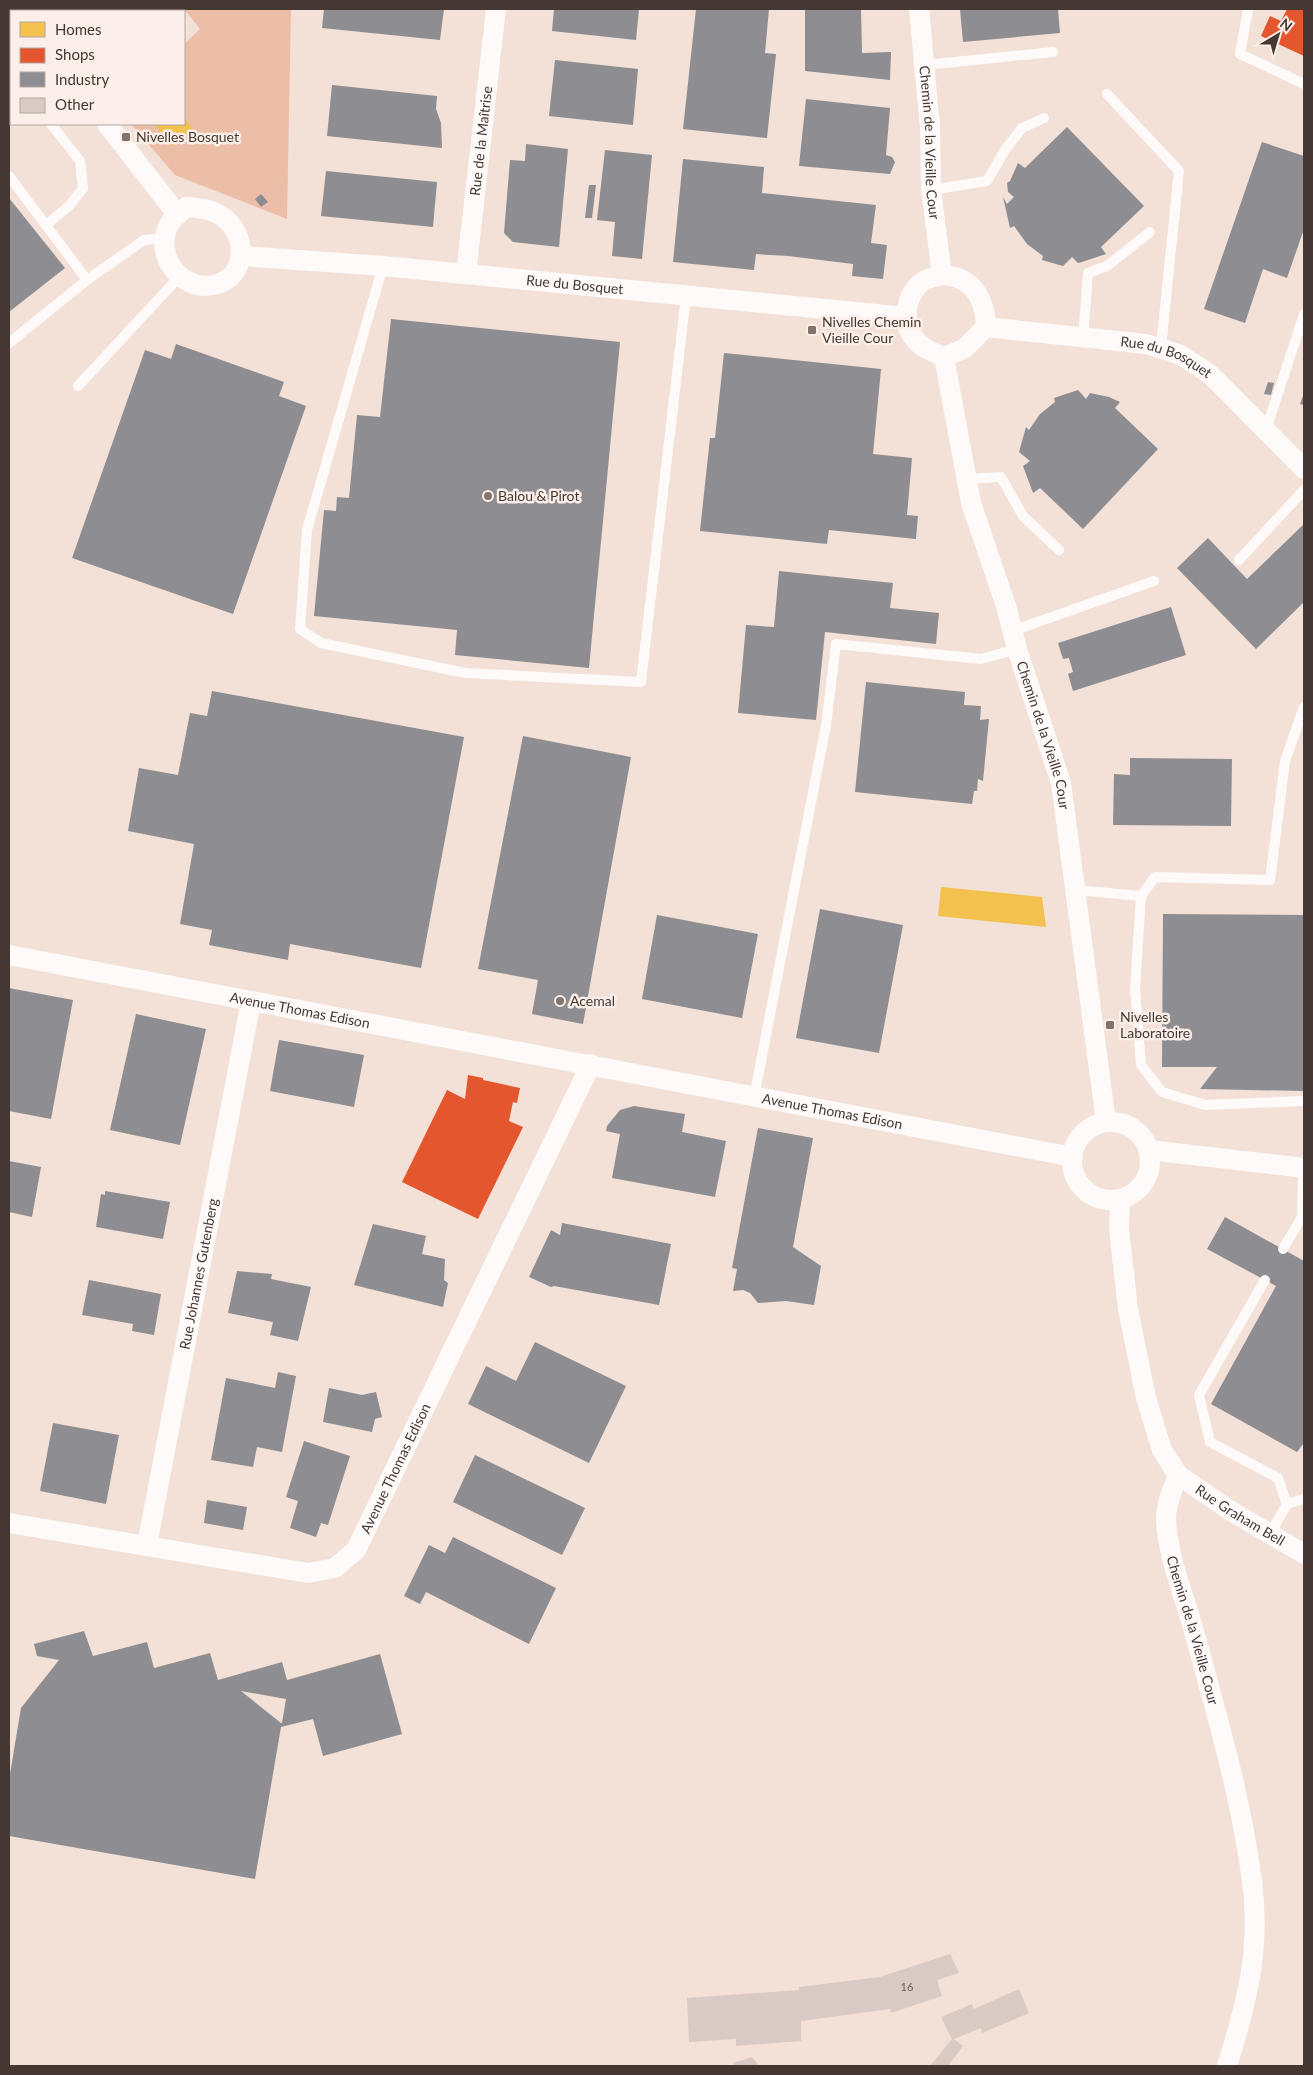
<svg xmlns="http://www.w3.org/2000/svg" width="1313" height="2075" viewBox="0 0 1313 2075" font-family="Lato,sans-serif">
  <rect width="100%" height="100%" fill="#f3e0d7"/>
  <path fill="#ecbda7" d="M184,9H291L287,219L175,175L131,124H184V44L200,29Z"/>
  <g fill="#f2c14e">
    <path d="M184,117L193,130L172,146L155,125L184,124Z"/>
    <path d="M941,887L1042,897L1046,927L938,916Z"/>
  </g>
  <g fill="#e4572e">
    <path d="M1287,9H1304V56L1261,36L1270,16L1281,21Z"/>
    <path d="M468,1075L483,1078V1080L520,1088L517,1103L513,1102L509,1121L523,1127L478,1219L402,1182L447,1090L465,1099Z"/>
  </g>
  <g fill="#8d8d92" fill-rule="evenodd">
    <path d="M92,9H166L168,11H94Z"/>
    <path d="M324,9H444L440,40L322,28Z"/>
    <path d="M554,9H639L636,40L552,31Z"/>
    <path d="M696,9H769L765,53L776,54L767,138L683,129Z"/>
    <path d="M805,9H861L862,53L891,52L890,80L805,71Z"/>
    <path d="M960,9H1058L1060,33L963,42Z"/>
    <path d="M555,60L638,69L633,125L549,116Z"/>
    <path d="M332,85L437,96L436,109L441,123L442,148L327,136Z"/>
    <path d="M806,99L890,108L886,155L892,157L895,162L890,174L799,166Z"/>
    <path d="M1067,127L1144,206L1101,247L1106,254L1082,262L1078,263L1072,257L1063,266L1042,260L1043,256L1027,244L1014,226L1010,228L1003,197L1007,204L1014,197L1008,192L1007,183L1010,181L1018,163L1025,168Z"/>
    <path d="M1262,142L1304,156V229L1287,278L1263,269L1245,323L1204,309Z"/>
    <path d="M526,144L568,149L559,247L513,242L504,233L510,160L525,161Z"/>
    <path d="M605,150L652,155L642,259L612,256L615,222L597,220Z"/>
    <path d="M683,159L764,167L762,193L876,205L871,243L887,245L883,279L852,276L853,264L788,256L756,254L754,270L673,262Z"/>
    <path d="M326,171L437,182L433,227L321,216Z"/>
    <path d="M589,185H596L592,218H585Z"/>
    <path d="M261,194L268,202L261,207L255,199Z"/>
    <path d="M9,198L65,268L9,312Z"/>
    <path d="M391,319L620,342L589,668L455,655L457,630L314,616L324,510L336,511L337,497L349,498L357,415L380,417Z"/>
    <path d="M176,344L284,382L279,396L306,406L233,614L72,558L145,350L171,359Z"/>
    <path d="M724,353L881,369L873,454L912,458L907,515L918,516L916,539L829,530L827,544L700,531L710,438H715Z"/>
    <path d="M1268,382L1274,383L1271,395L1264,394Z"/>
    <path d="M1078,390L1086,399L1090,393L1109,397L1120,402L1115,408L1158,449L1083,529L1040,488L1033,493L1023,466L1030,461L1019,452L1026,427L1029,430L1040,414L1055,402L1054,398Z"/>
    <path d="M1304,393V405L1300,404Z"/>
    <path d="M1304,524V602L1256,649L1177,568L1208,538L1247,579Z"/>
    <path d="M779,571L893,583L890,608L939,613L936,644L825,632L816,720L738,713L746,625L774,627Z"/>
    <path d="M1171,607L1186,655L1073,691L1068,674L1073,672L1069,658L1063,659L1058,643Z"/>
    <path d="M866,682L965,692L964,705L981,706L980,720L989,719L983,781L978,779L977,791H974L972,804L855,792Z"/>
    <path d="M212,691L464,737L421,968L290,944L288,960L209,945L212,930L180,924L194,844L128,831L139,768L178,775L190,713L207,716Z"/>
    <path d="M523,736L631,757L583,1024L532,1014L538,980L478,969Z"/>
    <path d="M1130,758L1232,759L1231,826L1113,825L1114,774L1130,775Z"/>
    <path d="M820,909L903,925L879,1053L796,1038Z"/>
    <path d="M1163,914L1304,915V1091L1200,1089L1217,1067H1162Z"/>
    <path d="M657,915L758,934L742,1018L642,999Z"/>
    <path d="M9,988L73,1000L51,1119L9,1111Z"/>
    <path d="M136,1014L206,1029L180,1145L110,1130Z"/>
    <path d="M279,1040L364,1055L354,1107L270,1091Z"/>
    <path d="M634,1106L685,1114L682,1132L726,1141L715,1197L612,1178L620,1134L606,1131L607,1126L620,1110Z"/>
    <path d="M758,1128L813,1138L793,1247L821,1266L814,1305L786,1301L758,1303L750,1293L743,1290L733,1291L737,1269L732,1268Z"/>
    <path d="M9,1161L41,1167L32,1217L9,1212Z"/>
    <path d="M105,1191L170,1202L163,1239L96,1227L101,1194L105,1195Z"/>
    <path d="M1225,1217L1304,1261V1443L1297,1452L1211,1404L1276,1286L1207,1249Z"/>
    <path d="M562,1223L671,1244L659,1305L554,1286L551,1287L529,1277L551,1230L560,1235Z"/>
    <path d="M373,1224L426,1236L422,1254L445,1259L444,1280L448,1283L443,1307L354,1285Z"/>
    <path d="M237,1271L272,1274L271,1279L311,1287L298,1341L270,1335L273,1322L228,1313Z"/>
    <path d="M89,1280L161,1294L154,1335L132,1331L133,1324L82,1315Z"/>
    <path d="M535,1342L626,1386L589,1463L468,1404L486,1366L516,1381Z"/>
    <path d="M278,1372L296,1376L282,1452L257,1447L253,1467L211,1460L226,1378L275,1388Z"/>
    <path d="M329,1388L362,1395L376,1392L382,1417L375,1419L372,1432L323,1422Z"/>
    <path d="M53,1423L119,1435L106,1504L40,1491Z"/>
    <path d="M304,1441L350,1456L328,1525L321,1523L316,1537L290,1528L298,1501L286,1497Z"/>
    <path d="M475,1455L585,1508L562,1555L453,1502Z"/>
    <path d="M207,1500L247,1507L243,1530L204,1523Z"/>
    <path d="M453,1537L556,1588L529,1644L426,1592L420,1604L404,1596L429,1545L445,1553Z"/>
    <path d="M84,1631L93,1656L147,1642L154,1668L210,1653L218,1680L282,1662L287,1680L380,1654L402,1734L323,1756L313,1719L281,1727L255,1879L9,1836V1780L21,1708L59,1660L37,1656L34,1644ZM241,1691L286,1699L282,1723H281Z"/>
  </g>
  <g fill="#d9cac3">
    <path d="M950,1954L959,1973L937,1980L942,1996L891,2013L890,2009L801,2021V2041L736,2046V2039L689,2042L687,1998L799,1990V1987L880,1977Z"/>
    <path d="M1019,1989L1029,2013L982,2033L981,2028L954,2039L963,2046L948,2066H930L952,2039L941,2017L972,2004L974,2009Z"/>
    <path d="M752,2057L759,2066H736L733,2063Z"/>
  </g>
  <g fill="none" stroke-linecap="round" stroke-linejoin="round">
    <g stroke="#fdfaf9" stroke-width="10">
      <path d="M1248,9L1240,54L1304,84"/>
      <path d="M33,11L36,9"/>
      <path d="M925,65L1053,52"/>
      <path d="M9,72L11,75"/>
      <path d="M1107,94L1179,171L1161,347"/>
      <path d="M9,176L87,280"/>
      <path d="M931,190L987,181L1005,150L1022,128L1044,118"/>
      <path d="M46,225L69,206L83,188L80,161L51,124"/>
      <path d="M383,266L307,530L300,629L321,643L465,673L641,682L686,296"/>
      <path d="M1083,338L1088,273L1107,266L1150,232"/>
      <path d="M9,343L87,280L144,240L165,238"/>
      <path d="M78,386L179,277"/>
      <path d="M1266,430L1304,314"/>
      <path d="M967,479L1001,477L1023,516L1059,550"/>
      <path d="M1239,560L1304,490"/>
      <path d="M1012,631L1154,581"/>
      <path d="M1076,890L1141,896L1155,877L1270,880L1285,761L1304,707"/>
      <path d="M1141,896L1135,989L1141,1065L1162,1092L1205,1105L1304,1101"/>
      <path d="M756,1087L826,725L836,644L981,659L1017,649"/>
      <path d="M1303,1168L1302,1217L1304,1218"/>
      <path d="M1283,1249L1302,1217"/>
      <path d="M1265,1280L1199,1395L1210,1442L1278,1478L1287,1504"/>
      <path d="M1270,1534L1287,1504L1304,1499"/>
    </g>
    <g stroke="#fdfaf9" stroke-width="20">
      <path d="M17,9L19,11"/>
      <path id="s1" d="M919,9L930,127L931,190L942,275"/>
      <path d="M107,124L177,214"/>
      <path d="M186,207C199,208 212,209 223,217C248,235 248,277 214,285C180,292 152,253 170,223C174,217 181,212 186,207Z"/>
      <path id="s2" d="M242,256L383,266L907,317"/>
      <path id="s3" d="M466,274L496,9"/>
      <path d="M942,275C973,276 985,299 986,327L964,349L944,357C933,352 921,348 914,338C900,321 907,293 923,281C929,278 936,277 942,275Z"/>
      <path id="s4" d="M986,327L1146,344L1181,355L1211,375L1304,469"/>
      <path id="s5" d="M944,357L971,503L1006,606L1017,649L1061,783L1106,1122"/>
      <path id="s6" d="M9,955L1073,1157"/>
      <circle cx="1111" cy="1161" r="39"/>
      <path d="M1149,1150L1304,1168"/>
      <path id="s7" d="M1120,1199L1119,1229L1128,1309L1146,1398L1162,1450L1178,1475C1173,1489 1166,1503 1166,1518C1167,1556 1184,1595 1194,1631C1216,1713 1241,1796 1252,1881C1261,1949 1247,2002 1227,2066"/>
      <path id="s8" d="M1178,1475L1231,1511L1304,1554"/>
      <path id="s9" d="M9,1523L308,1573L335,1568L356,1550L591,1064"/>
      <path id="s10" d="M147,1545L251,1001"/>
    </g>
  </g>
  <g fill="#82736c" stroke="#fceee8" stroke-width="2">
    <rect x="121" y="132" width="10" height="10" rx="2.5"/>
    <rect x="807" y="325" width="10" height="10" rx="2.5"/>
    <circle cx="488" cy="496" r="5"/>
    <circle cx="560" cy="1001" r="5"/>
    <rect x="1105" y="1020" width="10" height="10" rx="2.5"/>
  </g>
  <g text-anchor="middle" stroke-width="5" stroke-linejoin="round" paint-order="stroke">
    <g font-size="11" fill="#6b5d57">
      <text x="907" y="1991">16</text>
    </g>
    <g font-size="14" fill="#453832" stroke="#fceee8" text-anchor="start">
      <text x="136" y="142">Nivelles Bosquet</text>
      <text x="822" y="327">Nivelles Chemin<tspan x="822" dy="16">Vieille Cour</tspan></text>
      <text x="498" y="501">Balou &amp; Pirot</text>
      <text x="570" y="1006">Acemal</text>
      <text x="1120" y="1022">Nivelles<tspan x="1120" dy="16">Laboratoire</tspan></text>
    </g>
    <g font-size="14" fill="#453832" stroke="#fceee8">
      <text dy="5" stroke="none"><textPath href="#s3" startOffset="134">Rue de la Maîtrise</textPath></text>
      <text dy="5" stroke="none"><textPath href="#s1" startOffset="134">Chemin de la Vieille Cour</textPath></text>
      <text dy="5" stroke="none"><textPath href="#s2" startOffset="334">Rue du Bosquet</textPath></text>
      <text dy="5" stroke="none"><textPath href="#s4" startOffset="184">Rue du Bosquet</textPath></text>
      <text dy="5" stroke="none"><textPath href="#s5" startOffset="392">Chemin de la Vieille Cour</textPath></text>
      <text dy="5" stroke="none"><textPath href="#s6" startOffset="296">Avenue Thomas Edison</textPath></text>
      <text dy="5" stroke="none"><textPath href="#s6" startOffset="838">Avenue Thomas Edison</textPath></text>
      <text dy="5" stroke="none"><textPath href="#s10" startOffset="276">Rue Johannes Gutenberg</textPath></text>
      <text dy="5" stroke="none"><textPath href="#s9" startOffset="449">Avenue Thomas Edison</textPath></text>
      <text dy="5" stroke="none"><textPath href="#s8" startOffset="74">Rue Graham Bell</textPath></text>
      <text dy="5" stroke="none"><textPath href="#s7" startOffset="446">Chemin de la Vieille Cour</textPath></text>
    </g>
  </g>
  <rect width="1313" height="2075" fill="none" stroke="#453832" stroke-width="20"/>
  <rect x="10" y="10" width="175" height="115" fill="#fceee8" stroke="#b3a59f"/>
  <rect x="20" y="22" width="25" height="15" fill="#f2c14e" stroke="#b3a59f"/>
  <text x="55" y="35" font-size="15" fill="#453832">Homes</text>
  <rect x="20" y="48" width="25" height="15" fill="#e4572e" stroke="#b3a59f"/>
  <text x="55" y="60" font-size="15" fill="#453832">Shops</text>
  <rect x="20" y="72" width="25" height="15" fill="#8d8d92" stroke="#b3a59f"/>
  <text x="55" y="85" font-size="15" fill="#453832">Industry</text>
  <rect x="20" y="98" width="25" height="15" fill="#d9cac3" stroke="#b3a59f"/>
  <text x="55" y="110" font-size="15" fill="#453832">Other</text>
  <g transform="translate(1278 35) rotate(38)" stroke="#fceee8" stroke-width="4" paint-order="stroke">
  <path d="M0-4L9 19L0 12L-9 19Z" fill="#453832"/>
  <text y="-8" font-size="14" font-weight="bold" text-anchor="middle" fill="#453832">N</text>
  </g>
</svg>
